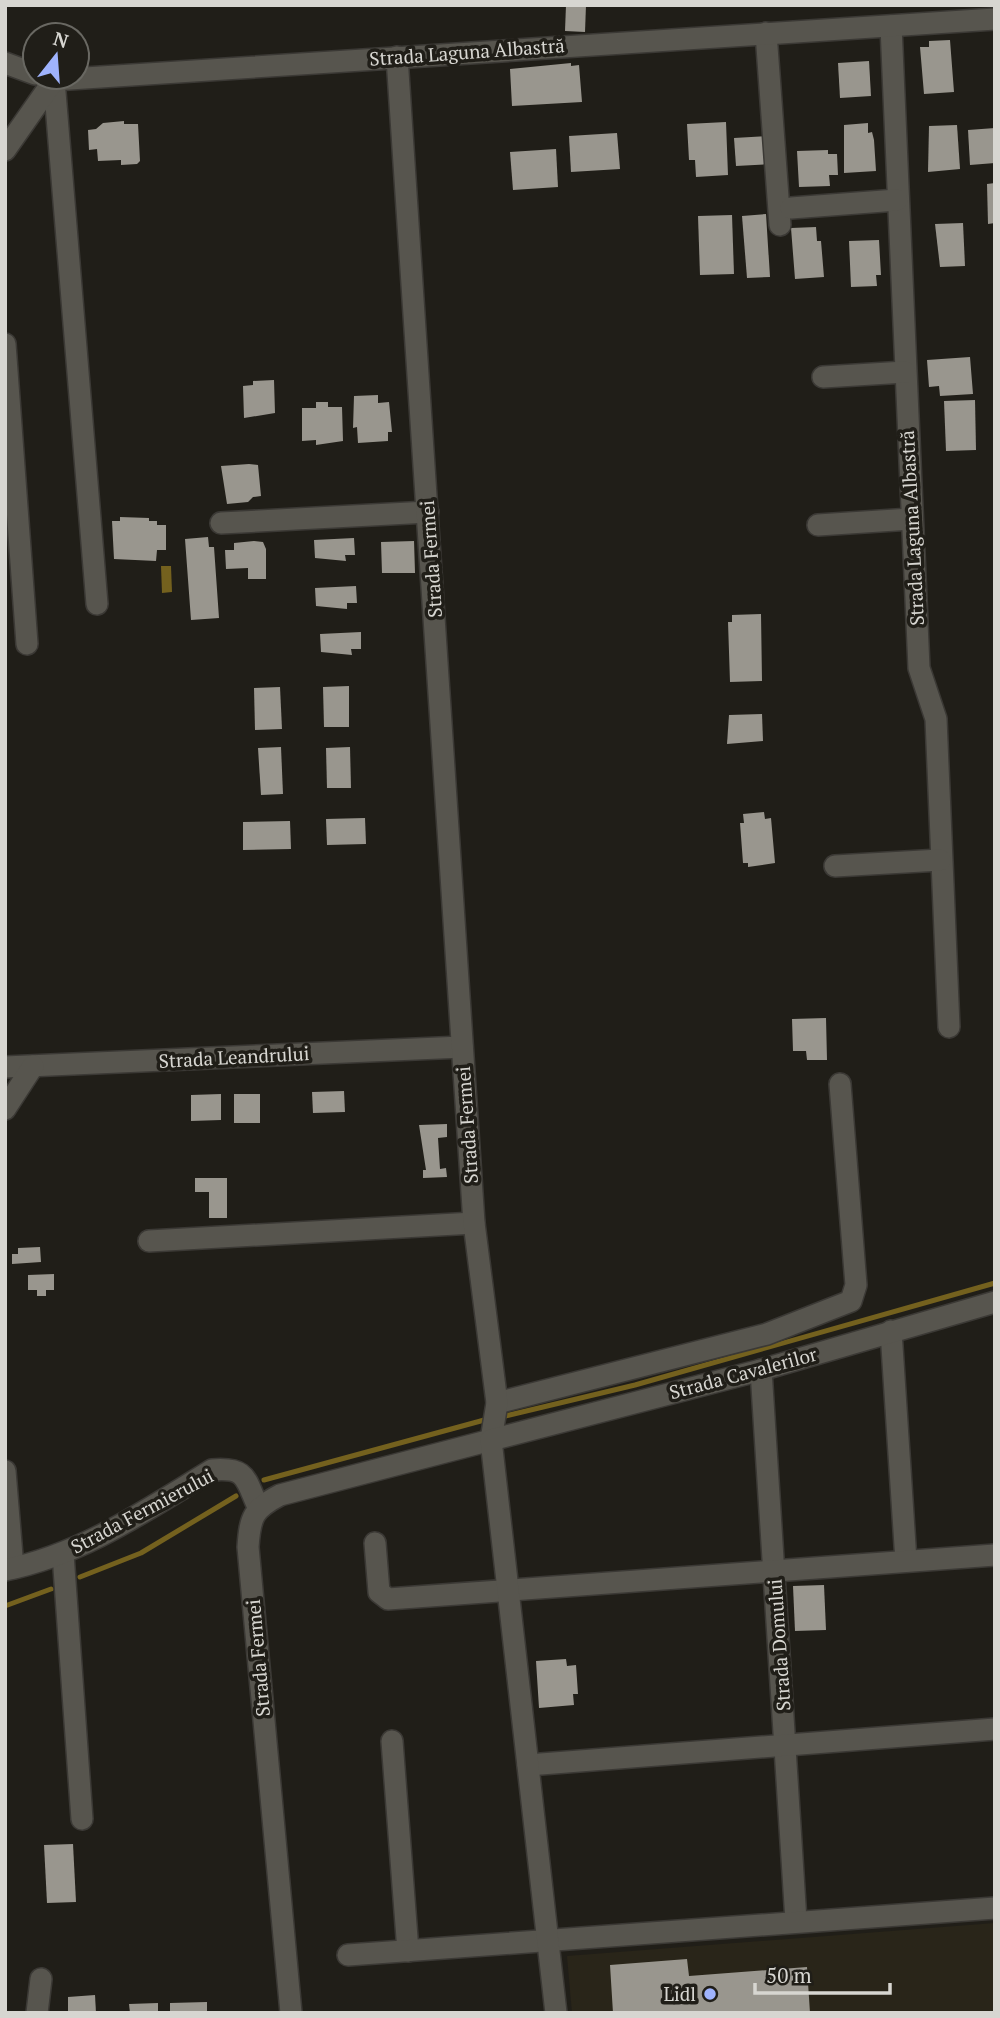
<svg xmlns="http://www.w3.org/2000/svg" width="1000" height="2018" viewBox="0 0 1000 2018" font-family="'PT Serif',serif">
  <rect width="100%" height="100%" fill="#201e18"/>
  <path fill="#292519" d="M995,1923V2013H572L567,1956Z"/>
  <path fill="#74611e" d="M161,566H171L172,592L162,593Z"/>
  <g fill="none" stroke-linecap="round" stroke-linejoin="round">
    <g stroke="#74611e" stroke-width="5">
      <path d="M501,1417L635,1385L995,1283"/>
      <path d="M264,1480L488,1419"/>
      <path d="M80,1577L141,1553L236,1496"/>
      <path d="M5,1606L51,1589"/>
    </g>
  </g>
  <g fill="#99968e">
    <path d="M566,5H586L585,32L565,31Z"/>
    <path d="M950,40L954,92L924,94L920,47H929V41Z"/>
    <path d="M869,61L871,96L840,98L838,63Z"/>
    <path d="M571,63V66L579,65L582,102L512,106L510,69Z"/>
    <path d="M124,121V124H138L140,161L137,164L121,165V160L98,161L97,149L89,150L88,130L96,129L103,123Z"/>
    <path d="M726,122L728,175L696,177L695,160H689L687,124Z"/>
    <path d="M868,123V133L872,132L874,140L876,171L844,173V125Z"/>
    <path d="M957,125L960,169L928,172L929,126Z"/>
    <path d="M995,128V163L970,165L968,130Z"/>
    <path d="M617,133L620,169L571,172L569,136Z"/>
    <path d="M770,136L771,164L736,166L734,138Z"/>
    <path d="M556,149L558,187L513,190L510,152Z"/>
    <path d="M828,150V154H837L838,175H829L830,186L799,187L797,151Z"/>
    <path d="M995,183V223L988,224L987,184Z"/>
    <path d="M766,214L770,277L747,278L742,216Z"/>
    <path d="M732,215L734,274L700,275L698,216Z"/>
    <path d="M963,223L965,266L940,267L935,224Z"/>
    <path d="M816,227L817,241H821L824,277L795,279L791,228Z"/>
    <path d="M879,240L881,275H876L877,286L851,287L849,241Z"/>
    <path d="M970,357L973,394L940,396L939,386L929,387L927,360Z"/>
    <path d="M274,380L275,413L244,418L243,386L253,385V381Z"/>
    <path d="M378,395V403L389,402L392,432H388V441L358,443L357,427L353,428L354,396Z"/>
    <path d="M975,400L976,450L946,451L944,401Z"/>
    <path d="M316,402H328V407H342L343,441L316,445V440L302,441V408H316Z"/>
    <path d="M249,464L258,465L261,496L253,497L248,502L227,504L221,466Z"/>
    <path d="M120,517L149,518V521H157V525H166V550H157L156,561L114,559L112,521H120Z"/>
    <path d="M208,537L209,547H214L219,618L191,620L185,539Z"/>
    <path d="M354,538L355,555H345L346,561L315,558L314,540Z"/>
    <path d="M254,541L263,542L266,549V579H248V568L226,569L225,550H234V543Z"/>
    <path d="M414,541L415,573H382L381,542Z"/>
    <path d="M356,586L357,603H347V609L316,606L315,588Z"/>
    <path d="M761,614L762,681L730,682L728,622H732V615Z"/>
    <path d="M361,632V649H351L352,655L321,652L320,634Z"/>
    <path d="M349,686V727H324L323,687Z"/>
    <path d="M280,687L282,729L255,730L254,688Z"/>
    <path d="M762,714L763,741L727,744L729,715Z"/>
    <path d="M281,747L283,794L261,795L258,748Z"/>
    <path d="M350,747L351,788H327L326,748Z"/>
    <path d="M764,812L765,819L771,818L775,863L748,867V863H743L740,823H744L743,814Z"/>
    <path d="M365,818L366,844L327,845L326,819Z"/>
    <path d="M290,821L291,849L243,850V822Z"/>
    <path d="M826,1018L827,1060H807L806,1051H793L792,1019Z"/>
    <path d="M344,1091L345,1112L313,1113L312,1092Z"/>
    <path d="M221,1094V1120L191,1121V1095Z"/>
    <rect x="234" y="1094" width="26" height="29"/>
    <path d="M447,1124V1137L438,1138L440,1169L446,1168L447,1177L423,1178V1170H426L419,1125Z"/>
    <path d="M195,1178H227V1218H209V1192H195Z"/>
    <path d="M40,1247L41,1262L12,1264V1254H18V1248Z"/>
    <path d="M54,1274V1290H46V1296H37V1290H28V1275Z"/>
    <path d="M824,1585L826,1630L795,1631L793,1586Z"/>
    <path d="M566,1659L567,1666L576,1665L578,1694H573L574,1705L539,1708L536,1661Z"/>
    <path d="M73,1844L76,1902L47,1903L44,1845Z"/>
    <path d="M687,1959L689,1976L807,1967L810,2013H613L610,1965Z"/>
    <path d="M95,1995L96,2013H68V1997Z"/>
    <path d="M207,2002V2013H170V2003Z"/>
    <path d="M158,2003V2013H130L129,2004Z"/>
  </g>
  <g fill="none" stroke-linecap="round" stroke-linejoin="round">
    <g stroke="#3b3935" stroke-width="24">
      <g id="minor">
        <path d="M891,26L919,668L936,719L949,1027"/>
        <path d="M766,33L780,225"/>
        <path d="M5,63L35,74"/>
        <path d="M44,77L54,80L995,19"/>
        <path d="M54,80L97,604"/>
        <path d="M5,150L54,80"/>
        <path d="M791,208L897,200"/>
        <path d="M5,344L27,644"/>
        <path d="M823,377L905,372"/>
        <path d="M221,523L428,512"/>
        <path d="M818,525L911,519"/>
        <path d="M835,866L940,860"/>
        <path d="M5,1067L462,1047"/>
        <path d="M5,1109L33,1066"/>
        <path d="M149,1241L474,1223"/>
        <path d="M891,1331L906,1561"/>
        <path d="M761,1370L796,1921"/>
        <path d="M497,1403L767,1334L851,1301L856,1285L840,1084"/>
        <path d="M5,1471L13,1568"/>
        <path d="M375,1543L379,1592L388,1599L995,1555"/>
        <path d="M63,1554L82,1819"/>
        <path d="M5,1570C83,1554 145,1511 212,1470C247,1467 245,1478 258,1507"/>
        <path d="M392,1741L408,1951"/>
        <path d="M528,1765L995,1729"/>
        <path d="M348,1955L995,1908"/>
        <path d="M37,2013L41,1979"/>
        <path d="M291,2013L248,1547C250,1517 253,1509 280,1495L491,1440L497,1403L474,1223L397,57"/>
        <path d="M556,2013L491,1440L761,1370L995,1302"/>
      </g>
    </g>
    <use href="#minor" stroke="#57554e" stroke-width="21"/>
  </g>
  <circle fill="#9fb3fd" stroke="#201e18" stroke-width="2.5" cx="710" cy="1994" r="7"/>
  <g text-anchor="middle" stroke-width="7" stroke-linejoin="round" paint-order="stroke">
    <g font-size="19" fill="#d7d6d1" stroke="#201e18">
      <text transform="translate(467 52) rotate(-4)" y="7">Strada Laguna Albastră</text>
      <text transform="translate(912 528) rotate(-93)" y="7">Strada Laguna Albastră</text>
      <text transform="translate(431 559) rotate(-94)" y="7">Strada Fermei</text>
      <text transform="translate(234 1057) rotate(-3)" y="7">Strada Leandrului</text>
      <text transform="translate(467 1125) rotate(-94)" y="7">Strada Fermei</text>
      <text transform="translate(743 1373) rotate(-15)" y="7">Strada Cavalerilor</text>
      <text transform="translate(142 1511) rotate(-28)" y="7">Strada Fermierului</text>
      <text transform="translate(779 1645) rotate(-94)" y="7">Strada Domului</text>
      <text transform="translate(258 1658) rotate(-95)" y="7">Strada Fermei</text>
    </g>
    <g font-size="19" fill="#d7d6d1" stroke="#201e18" text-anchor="end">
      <text x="696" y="2001">Lidl</text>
    </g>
  </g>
  <rect width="1000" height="2018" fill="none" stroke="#d7d6d1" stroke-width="14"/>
  <g transform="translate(56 56) rotate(17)"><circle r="33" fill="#201e18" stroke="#696862" stroke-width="2"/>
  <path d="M0-5L12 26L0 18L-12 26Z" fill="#9fb3fd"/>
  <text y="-10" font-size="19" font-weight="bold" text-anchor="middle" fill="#d7d6d1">N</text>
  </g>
  <path d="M755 1983v10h135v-10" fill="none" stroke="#d7d6d1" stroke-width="3.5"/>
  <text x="766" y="1983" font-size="21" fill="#d7d6d1" stroke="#201e18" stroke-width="5" paint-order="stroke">50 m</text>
</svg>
